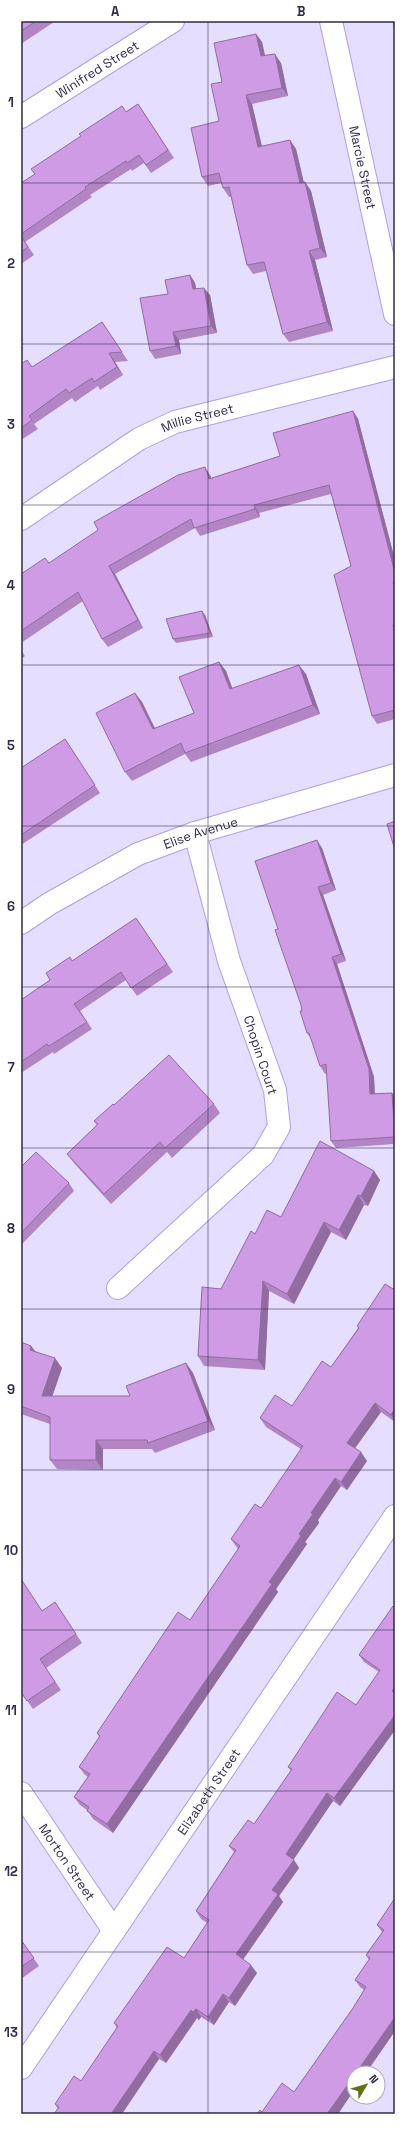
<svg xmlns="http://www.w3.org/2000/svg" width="416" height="2135" viewBox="0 0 416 2135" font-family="'Space Grotesk',sans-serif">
  <rect width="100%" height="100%" fill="#e5defe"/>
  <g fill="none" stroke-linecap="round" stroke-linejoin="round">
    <g stroke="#b09ce8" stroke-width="24">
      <g id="minor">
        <path id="s1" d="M331,21L395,314"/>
        <path id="s2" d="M21,117L173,21"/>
        <path id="s3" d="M21,519L139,439L175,422L395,367"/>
        <path id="s4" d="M21,923L49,904L138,854L195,833L395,775"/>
        <path d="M118,1288L263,1155L279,1127L275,1090L229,961L195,833"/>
        <path id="s5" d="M21,1793L114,1931"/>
        <path id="s6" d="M21,2068L395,1516"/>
      </g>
    </g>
    <use href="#minor" stroke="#fff" stroke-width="22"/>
  </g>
  <g fill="#b285c5">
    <path d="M21,21H53L54,22L21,44Z"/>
    <path d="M256,34L262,42L265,56L281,63L288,96L252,104L262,146L290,140L296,149L304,183L305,182L311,191L327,257L315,260L333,331L289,342L283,334L266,271L253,274L247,265L231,197H229L223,188L221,183L208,186L202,177L219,121L222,82Z"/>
    <path d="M138,104L174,158L151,173L144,163L132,171L131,169L90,195L92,197L25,242L34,255L21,264V183L35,174L31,169Z"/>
    <path d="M190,275L195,283L196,289L210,295L217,333L179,340L181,354L155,359L150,351L168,294Z"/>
    <path d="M102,322L128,361L115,362L123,375L100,390L98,386L75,402L72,398L34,424L38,429L21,440V364L33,367Z"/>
    <path d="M353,411L358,419L395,560V719L377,724L372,716L351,566L331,494L259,513L260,517L200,536L195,528L115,574L143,628L108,647L102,639L83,601L21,643V574L49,563L210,475L211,478L280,456Z"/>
    <path d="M205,615L213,637L176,643L173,639Z"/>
    <path d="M21,650L25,656L21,659Z"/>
    <path d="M219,662L226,671L232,689L306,674L320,714L191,762L185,754L132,781L125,772L142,702L155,728L194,713Z"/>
    <path d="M65,739L100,793L21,845V768Z"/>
    <path d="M322,848L336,890L323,895L346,961L337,964L374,1077L375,1094L392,1093L395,1097V1144L336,1148L331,1141L327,1073L325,1074L320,1066L311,1039L307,1033L301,1005Z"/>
    <path d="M136,918L173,972L137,996L126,980L80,1011L92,1029L54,1054L53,1052L21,1073V1000L50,980L72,961Z"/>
    <path d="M214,1104L220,1113L172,1158L167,1152L111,1204L74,1163L67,1154L97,1125L94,1121L114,1105Z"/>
    <path d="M21,1167L69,1183L74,1191L21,1245Z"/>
    <path d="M374,1171L380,1180L368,1206L364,1205L346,1240L331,1232L294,1304L269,1291L265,1370L204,1366L198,1356L221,1289L255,1234L281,1217Z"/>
    <path d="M395,1290V1422L381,1412L355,1448L367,1461L347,1490L341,1486L318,1520L319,1523L305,1542L307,1544L276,1589L278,1592L113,1833L93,1819L87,1810L80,1805L74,1797L88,1777L85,1775L79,1767L99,1737L97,1733L190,1620L238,1549L231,1539L261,1508L301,1449L266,1427L260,1418L292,1406L331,1367L358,1328L357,1326Z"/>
    <path d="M21,1342L31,1346L35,1351L62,1368L52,1396H130L186,1363L193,1373L215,1430L155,1453L152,1449H103V1470L57,1469L50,1460V1424L21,1414Z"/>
    <path d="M21,1579L42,1611L55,1602L82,1643L46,1668L61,1690L33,1709L21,1692Z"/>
    <path d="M395,1607V1730L340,1806L333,1801L293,1859L299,1868L279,1896L283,1902L243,1960L257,1973L235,2006L229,2002L214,2025L201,2017L199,2020L197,2018L166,2063L159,2059L58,2109L55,2104L81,2081L117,2028L114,2023L184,1958L207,1923L201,1919L196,1911L234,1852L229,1846L254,1824L291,1771L288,1767L356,1705L379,1672L364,1662L359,1655Z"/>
    <path d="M395,1898V2031L366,2073H354V2090L338,2114L262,2112L294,2092L353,2008L364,1990L360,1987L355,1980L369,1960L366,1955L382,1932L377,1925Z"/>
    <path d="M21,1940L39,1966L21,1979Z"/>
  </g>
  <g fill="#916ca0">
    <path d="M256,34L262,42L267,65L261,56Z"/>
    <path d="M275,54L281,63L288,96L282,88Z"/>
    <path d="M246,95L252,104L264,156L258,147Z"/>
    <path d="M290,140L296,149L306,192L300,183Z"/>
    <path d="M305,182L311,191L327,257L320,248Z"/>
    <path d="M309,251L315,260L333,331L327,322Z"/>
    <path d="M190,275L195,283L198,297L193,289Z"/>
    <path d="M204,288L210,295L217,333L211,326Z"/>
    <path d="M173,332L179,340L181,354L176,346Z"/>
    <path d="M109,353L115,362L123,375L117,367Z"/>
    <path d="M353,411L358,419L395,560V573Z"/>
    <path d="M205,467L210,475L214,486L209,479Z"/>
    <path d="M254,505L259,513L260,517L255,509Z"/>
    <path d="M109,566L115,574L143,628L138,620Z"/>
    <path d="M202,611L205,615L213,637L210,633Z"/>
    <path d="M219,662L226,671L236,698L230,689Z"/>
    <path d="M299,665L306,674L320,714L313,705Z"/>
    <path d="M135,693L142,702L159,738L153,729Z"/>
    <path d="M317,840L322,848L336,890L331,883Z"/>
    <path d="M318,887L323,895L346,961L341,954Z"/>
    <path d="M332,957L337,964L374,1077L375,1102L370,1094Z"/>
    <path d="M392,1093L395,1097V1135Z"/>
    <path d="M374,1171L380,1180L368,1206L361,1196Z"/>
    <path d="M358,1195L364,1205L346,1240L339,1230Z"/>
    <path d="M324,1222L331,1232L294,1304L287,1294Z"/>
    <path d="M263,1281L269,1291L265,1370L258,1360Z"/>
    <path d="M31,1346L38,1355L30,1350Z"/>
    <path d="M55,1358L62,1368L49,1406L42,1396Z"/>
    <path d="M186,1363L193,1373L215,1430L208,1421Z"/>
    <path d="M375,1403L381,1412L353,1451L347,1443Z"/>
    <path d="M395,1408V1421L391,1415Z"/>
    <path d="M96,1440L103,1449V1470L96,1460Z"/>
    <path d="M361,1452L367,1461L347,1490L341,1482Z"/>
    <path d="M335,1478L341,1486L318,1520L319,1523L305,1542L307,1544L276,1589L278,1592L113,1833L107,1824L269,1582L299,1534L311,1513Z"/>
    <path d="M395,1687V1696L392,1691Z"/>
    <path d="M395,1715V1730L340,1806L334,1798Z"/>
    <path d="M327,1793L333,1801L292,1862L286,1854Z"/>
    <path d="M294,1860L299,1868L279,1896L283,1902L241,1962L236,1954L272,1890Z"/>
    <path d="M251,1965L257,1973L235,2006L229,1998Z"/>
    <path d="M223,1994L229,2002L214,2025L208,2017Z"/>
    <path d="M196,2009L201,2017L199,2020L193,2012Z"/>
    <path d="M191,2010L197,2018L166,2063L160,2055Z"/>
    <path d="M395,2017V2031L366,2073H356Z"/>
    <path d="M154,2051L159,2059L122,2114H111Z"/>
    <path d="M354,2076V2090L338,2114H327Z"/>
  </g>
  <g fill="#cf9be5" stroke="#916ca0">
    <path d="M21,21H36L21,31Z"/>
    <path d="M393,21H395V32Z"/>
    <path d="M256,34L261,56L275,54L282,88L246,95L258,147L290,140L300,183L305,182L320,248L309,251L327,322L283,334L264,262L247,265L229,187L223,188L219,173L202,177L191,128L219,121L211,84L222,82L214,43Z"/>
    <path d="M138,104L168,150L146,165L139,155L127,163L126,161L85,187L86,189L21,234V183L35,174L31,169L81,136L79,134L122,106L126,112Z"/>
    <path d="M21,236L28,247L21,252Z"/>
    <path d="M190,275L193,289L204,288L211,326L173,332L176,346L150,351L140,298L168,294L165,280Z"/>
    <path d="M102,322L122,352L109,353L117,367L94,382L92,378L69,393L66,389L29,416L32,420L21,428V364L27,360L32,367Z"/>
    <path d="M353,411L395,573V581L393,582L395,587V625H393L395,633V710L372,716L334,575L351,566L329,485L254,505L255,509L194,528L191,519L109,566L138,620L102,639L78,592L21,631V574L45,558L49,563L98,530L94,522L178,475L205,467L209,479L280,456L273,433Z"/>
    <path d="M202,611L210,633L173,639L166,619Z"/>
    <path d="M219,662L230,689L299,665L313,705L185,753L181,743L125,772L96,713L135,693L153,729L194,713L179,677Z"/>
    <path d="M65,739L95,785L21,835V768Z"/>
    <path d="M395,821V850L387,824Z"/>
    <path d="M317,840L331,883L318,887L341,954L332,957L369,1069L370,1094L392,1093L395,1137L331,1141L326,1064L320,1066L309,1033H307L300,1011H302L301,1005L275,930L278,929L255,861Z"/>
    <path d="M136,918L167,964L131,988L121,972L74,1004L87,1022L49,1046L47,1044L21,1062V1000L50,980L46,973L70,957L72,961Z"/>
    <path d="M169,1055L214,1104L165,1148L160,1142L104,1194L67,1154L98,1124L94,1121L113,1104L114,1105Z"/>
    <path d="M320,1141L374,1171L361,1196L358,1195L339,1230L324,1222L287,1294L263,1281L258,1360L198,1356L202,1287L221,1289L251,1231L255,1234L267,1210L281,1217Z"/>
    <path d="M36,1152L69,1183L21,1233V1167Z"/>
    <path d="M385,1284L395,1290V1408L391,1415L375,1403L347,1443L361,1452L341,1482L335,1478L311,1513L313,1514L299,1534L301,1536L269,1582L272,1584L107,1824L87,1811L89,1807L74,1797L90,1774L79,1767L100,1736L97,1733L178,1612L190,1620L240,1546L231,1539L255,1504L261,1508L303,1446L260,1418L275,1395L292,1406L322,1361L331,1367L359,1328L357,1326Z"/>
    <path d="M21,1342L31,1346L30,1350L55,1358L42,1396H130L126,1386L186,1363L208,1421L148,1443L147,1440H96V1460H50V1417L21,1406Z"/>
    <path d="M21,1579L42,1611L55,1602L76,1634L40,1659L55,1682L27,1701L21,1692Z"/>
    <path d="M393,1606L395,1607V1687L392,1691L395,1694V1715L334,1798L327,1793L286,1854L294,1860L272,1890L278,1894L236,1954L251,1965L229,1998L223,1994L208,2017L196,2009L193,2012L191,2010L160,2055L154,2051L111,2114H54L59,2107L55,2104L74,2076L81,2081L118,2026L114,2023L167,1947L184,1958L209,1920L196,1911L236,1850L229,1846L248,1820L254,1824L292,1769L288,1767L337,1692L356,1705L380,1670L359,1655Z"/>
    <path d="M395,1898V2017L356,2073H354V2076L327,2114H257L260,2110L262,2112L282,2083L294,2092L353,2008L366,1987L355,1980L370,1958L366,1955L384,1930L377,1925Z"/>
    <path d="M21,1940L34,1958L21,1967Z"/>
  </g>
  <path fill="none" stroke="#322a48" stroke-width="1" stroke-opacity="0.55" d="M208,21V2114M21,183H395M21,344H395M21,505H395M21,665H395M21,826H395M21,987H395M21,1148H395M21,1309H395M21,1470H395M21,1630H395M21,1791H395M21,1952H395"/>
  <g text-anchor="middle" stroke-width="4" stroke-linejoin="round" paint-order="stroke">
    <g font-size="13" fill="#322a48" stroke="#fff">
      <text dy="5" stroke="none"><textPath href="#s2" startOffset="90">Winifred Street</textPath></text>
      <text dy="5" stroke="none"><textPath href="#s1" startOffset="150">Marcie Street</textPath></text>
      <text dy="5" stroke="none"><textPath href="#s3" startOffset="205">Millie Street</textPath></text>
      <text dy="5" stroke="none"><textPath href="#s4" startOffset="202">Elise Avenue</textPath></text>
      <text transform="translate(261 1055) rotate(72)" y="5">Chopin Court</text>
      <text dy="5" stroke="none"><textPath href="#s6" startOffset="334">Elizabeth Street</textPath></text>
      <text dy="5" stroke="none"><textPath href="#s5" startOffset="83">Morton Street</textPath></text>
    </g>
  </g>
  <rect width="416" height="2135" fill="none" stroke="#ffffff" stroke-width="44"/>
  <g transform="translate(366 2085) rotate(52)"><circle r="19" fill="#ffffff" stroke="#adaab6"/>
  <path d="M0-3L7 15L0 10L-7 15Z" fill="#667018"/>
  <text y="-6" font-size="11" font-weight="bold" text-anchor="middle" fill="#322a48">N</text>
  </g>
  <rect x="22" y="22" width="372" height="2091" fill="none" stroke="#322a48" stroke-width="1.5"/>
  <g font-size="13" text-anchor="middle" font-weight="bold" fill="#322a48">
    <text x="115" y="16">A</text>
    <text x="301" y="16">B</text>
    <text x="11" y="107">1</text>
    <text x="11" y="268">2</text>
    <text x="11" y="429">3</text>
    <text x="11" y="590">4</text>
    <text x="11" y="750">5</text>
    <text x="11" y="911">6</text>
    <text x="11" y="1072">7</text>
    <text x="11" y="1233">8</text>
    <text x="11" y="1394">9</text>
    <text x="11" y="1555">10</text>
    <text x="11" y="1715">11</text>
    <text x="11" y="1876">12</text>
    <text x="11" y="2037">13</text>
  </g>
</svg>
